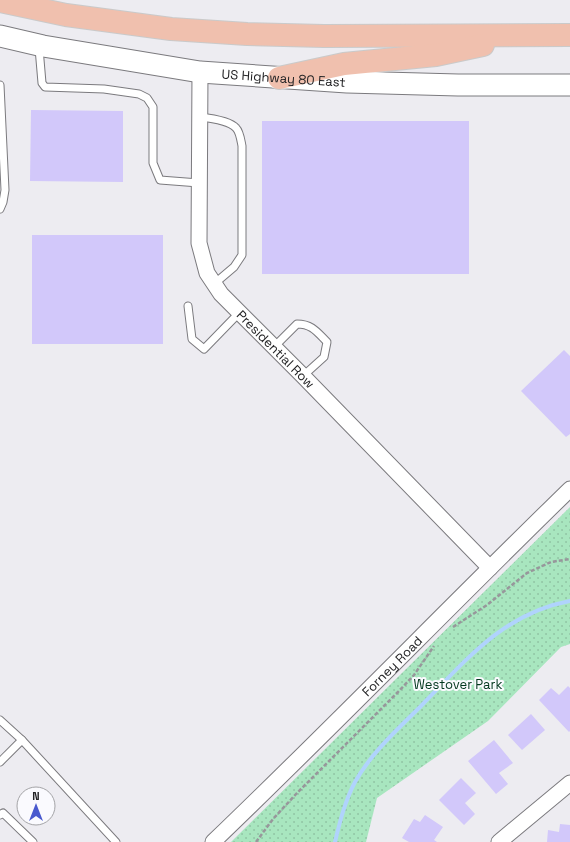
<svg xmlns="http://www.w3.org/2000/svg" width="570" height="842" viewBox="0 0 570 842" font-family="'Space Grotesk',sans-serif">
  <defs>
    <pattern id="park-dots" width="8" height="8" patternUnits="userSpaceOnUse"><rect width="8" height="8" fill="#a8e6bf"/><path d="M2 2h.1M6 6h.1" fill="none" stroke="#90c5a4" stroke-width="1.8" stroke-linecap="round"/></pattern>
  </defs>
  <rect width="100%" height="100%" fill="#edecf1"/>
  <path fill="url(#park-dots)" d="M570,507V644L561,647L488,721L377,798L366,842H231Z"/>
  <g fill="none" stroke-linecap="round" stroke-linejoin="round">
    <path stroke="#b0d3fd" stroke-width="4" d="M335,842C340,821 345,801 355,782C372,752 397,730 421,706C466,660 504,613 570,601"/>
  </g>
  <g fill="#d2c8fa">
    <path d="M31,110L123,111V182L30,181Z"/>
    <rect x="262" y="121" width="207" height="153"/>
    <rect x="32" y="235" width="131" height="109"/>
    <path d="M564,350L570,356V434L566,437L521,391Z"/>
    <path d="M568,686L570,688V731L569,732L539,700L551,688L559,695Z"/>
    <path d="M531,714L545,730L522,750L508,735Z"/>
    <path d="M494,740L513,763L499,773L508,784L496,794L468,761Z"/>
    <path d="M461,778L476,793L465,803L475,814L464,825L439,800Z"/>
    <path d="M425,815L443,827L434,840L437,842H409L402,838L414,819L420,822Z"/>
    <path d="M560,824L570,825V842H547L548,830L559,832Z"/>
  </g>
  <g fill="none" stroke-linecap="round" stroke-linejoin="round">
    <g stroke="#7b7a7e" stroke-width="9">
      <g id="service">
        <path d="M39,48L42,83L45,87L104,89L139,94L147,98L153,107V163L160,180L199,183"/>
        <path d="M0,85L5,190L3,202L0,209"/>
        <path d="M200,117C209,118 230,121 236,128C240,132 241,141 242,146V255L234,267L214,284"/>
        <path d="M188,306L192,339L204,349L239,313"/>
        <path d="M274,347L297,324C312,324 317,332 327,342L324,357L303,376"/>
        <path d="M0,720L22,740"/>
        <path d="M0,762L22,740L116,842"/>
        <path d="M0,815L3,813L33,842"/>
      </g>
    </g>
    <g stroke="#7b7a7e" stroke-width="17">
      <g id="minor">
        <path id="s1" d="M200,72L199,243L207,273L221,294L303,376L490,568"/>
        <path id="s2" d="M213,842C334,726 450,606 570,489"/>
        <path d="M499,842L570,783"/>
      </g>
    </g>
    <g stroke="#7b7a7e" stroke-width="23">
      <g id="secondary">
        <path id="s3" d="M0,36L43,46L200,72L347,82L458,85H570"/>
      </g>
    </g>
    <g stroke="#cacaca" stroke-width="24">
      <g id="motorway">
        <path d="M0,1L66,15L171,29L247,34L324,36L570,35"/>
        <path d="M279,78L344,64L436,55L483,45"/>
      </g>
    </g>
    <g stroke="#97979b" stroke-width="2.5" stroke-dasharray="4 2" stroke-linecap="butt">
      <path d="M453,627L487,605L527,573L551,562L570,559"/>
      <path d="M256,842L273,819L297,793L398,692L414,675L434,646"/>
    </g>
    <use href="#service" stroke="#fff" stroke-width="7"/>
    <use href="#minor" stroke="#fff" stroke-width="15"/>
    <use href="#secondary" stroke="#fff" stroke-width="21"/>
    <use href="#motorway" stroke="#f0c0ae" stroke-width="22"/>
  </g>
  <g text-anchor="middle" stroke-width="4" stroke-linejoin="round" paint-order="stroke">
    <g font-size="13" fill="#222224" stroke="#fafafe">
      <text dy="5" stroke="none"><textPath href="#s3" startOffset="287">US Highway 80 East</textPath></text>
      <text dy="5" stroke="none"><textPath href="#s1" startOffset="305">Presidential Row</textPath></text>
      <text dy="5" stroke="none"><textPath href="#s2" startOffset="251">Forney Road</textPath></text>
    </g>
    <g font-size="13" fill="#02371e" stroke="#fafafe">
      <text x="458" y="689">Westover Park</text>
    </g>
  </g>
  <g transform="translate(36 806)"><circle r="19" fill="#fafafe" stroke="#a4a4a7"/>
  <path d="M0-3L7 15L0 10L-7 15Z" fill="#4959ce"/>
  <text y="-6" font-size="11" font-weight="bold" text-anchor="middle" fill="#222224">N</text>
  </g>
</svg>
